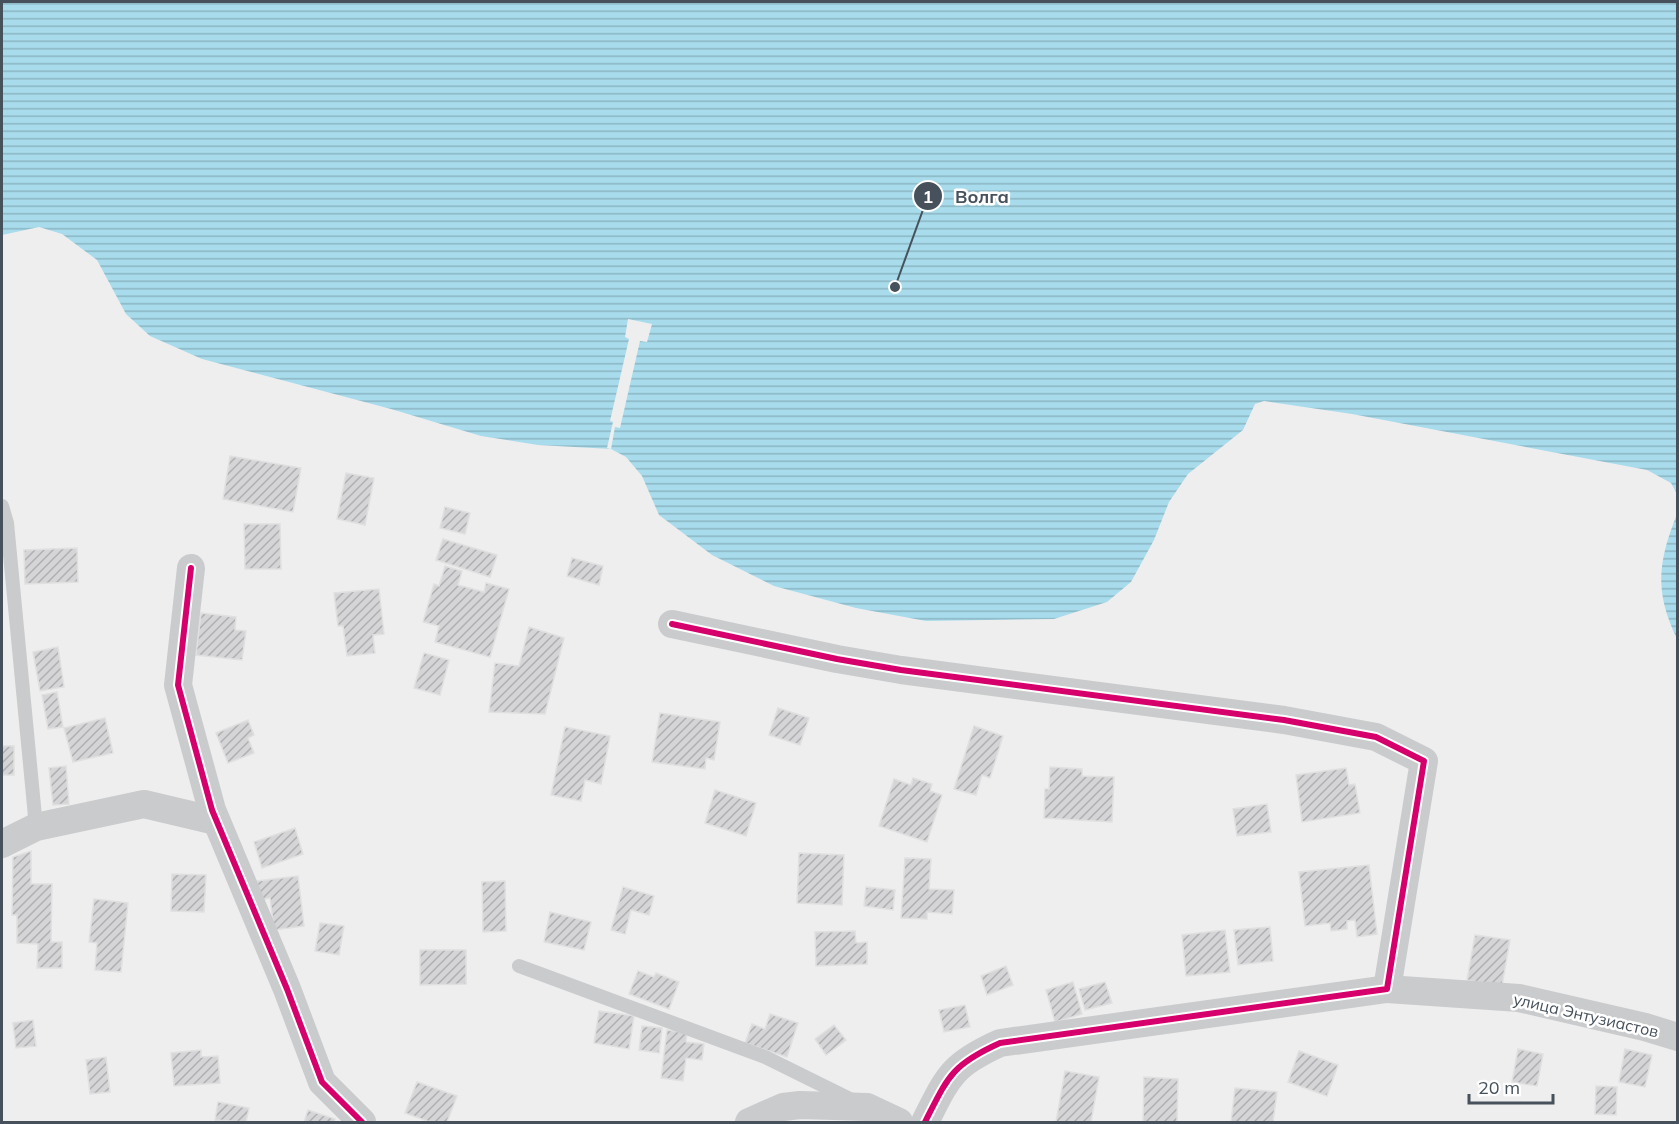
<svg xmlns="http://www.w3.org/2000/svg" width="1679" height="1124" viewBox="0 0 1679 1124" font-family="Mulish,sans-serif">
  <defs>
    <pattern id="water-rules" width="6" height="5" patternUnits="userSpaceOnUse" patternTransform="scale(1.5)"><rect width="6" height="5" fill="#a8dcec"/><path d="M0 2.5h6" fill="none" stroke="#8bb5c2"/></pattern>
    <pattern id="building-hatch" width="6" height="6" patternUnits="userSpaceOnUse" patternTransform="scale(1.5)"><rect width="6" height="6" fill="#d5d5d7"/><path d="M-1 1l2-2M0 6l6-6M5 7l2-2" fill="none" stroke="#afafb1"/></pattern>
  </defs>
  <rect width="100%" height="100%" fill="#efeeee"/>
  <g fill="url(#water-rules)">
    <path d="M2,2H1677V494L1671,483L1647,470L1352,414L1264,401L1255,404L1243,430L1188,474L1169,502L1154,540L1131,582L1107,602L1054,619L926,621L856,608L774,586L712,555L659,515L642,476L626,457L611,449L538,445L481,436L391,409L202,359L150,336L126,314L97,260L62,234L39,227L2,235Z"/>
    <path d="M1677,514V639C1654,591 1658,562 1677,514Z"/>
  </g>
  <path fill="#efeeee" d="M628,319L652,324L647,342L640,341L620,428L615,427L611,449L607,448L613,422L610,421L629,339L625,337Z"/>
  <g fill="url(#building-hatch)" stroke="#e0e0e1" stroke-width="1.5">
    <path d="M230,456L301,468L293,512L223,499Z"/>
    <path d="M346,473L374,478L365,525L337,519Z"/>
    <path d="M445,507L470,513L465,534L440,528Z"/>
    <path d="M244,524H280L281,569H245Z"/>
    <path d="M443,539L497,555L490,577L436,560Z"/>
    <path d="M77,548L78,582L25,584L24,550Z"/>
    <path d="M572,558L603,566L599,585L567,576Z"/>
    <path d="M445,566L462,571L458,585L484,592L486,583L509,589L490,657L435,642L439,626L423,622L434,584L439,586Z"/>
    <path d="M379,589L384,634L373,635L375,653L347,656L343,626H338L334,593Z"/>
    <path d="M201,613L236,617L235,630L246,631L242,660L196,655Z"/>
    <path d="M529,627L564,638L545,714L489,712L495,663L519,666Z"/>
    <path d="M58,647L64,687L40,691L33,652Z"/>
    <path d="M424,653L449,660L440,695L414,688Z"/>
    <path d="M57,692L63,727L48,729L42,695Z"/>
    <path d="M778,708L809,718L800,745L769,735Z"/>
    <path d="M660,713L720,722L714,760L706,758L705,769L652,762Z"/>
    <path d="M105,718L113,753L73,762L64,728Z"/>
    <path d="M248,720L254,735L248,738L254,753L228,763L216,733Z"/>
    <path d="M974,726L1003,736L990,778L982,775L976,795L954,789Z"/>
    <path d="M565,727L610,736L601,784L585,780L581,801L551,795Z"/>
    <rect x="2" y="746" width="12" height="29"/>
    <path d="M66,766L69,804L53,805L49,768Z"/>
    <path d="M1050,767L1082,769V776L1114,777L1112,822L1044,818L1045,789H1049Z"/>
    <path d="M1346,768L1349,785L1355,784L1360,813L1302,822L1296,775Z"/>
    <path d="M913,778L932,784L930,791L942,795L927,842L879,826L894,779L911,785Z"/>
    <path d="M715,790L756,803L746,836L705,823Z"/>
    <path d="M1267,804L1271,832L1237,836L1233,809Z"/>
    <path d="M295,828L303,854L262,868L254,842Z"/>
    <path d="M31,851V884H52L51,942H62V968H37L38,944L17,943V915H12L13,857Z"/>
    <path d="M799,853L844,855L842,905L797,903Z"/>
    <path d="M905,858L931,859L929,889L954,890L952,914L927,912V919L901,918Z"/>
    <path d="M1369,865L1377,934L1357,937L1355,920L1347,921V929L1331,931L1330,923L1305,926L1299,872Z"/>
    <path d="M172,874L206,875L204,912L171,911Z"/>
    <path d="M298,876L304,926L274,930L270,898L260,900L257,881Z"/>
    <path d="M505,881L506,931L483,932L482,882Z"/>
    <path d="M623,887L654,896L649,915L631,910L625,934L611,930Z"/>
    <path d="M866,887L895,890L893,910L864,906Z"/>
    <path d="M94,899L128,903L121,972L95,970L97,943L89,942Z"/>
    <path d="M550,912L591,922L584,950L544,942Z"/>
    <path d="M320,923L344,926L339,955L315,951Z"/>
    <path d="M1270,927L1273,961L1238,965L1234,930Z"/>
    <path d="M1225,930L1230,972L1186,976L1182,935Z"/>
    <path d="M855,931L856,943L867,942V964L816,966L815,932Z"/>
    <path d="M1475,935L1510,940L1502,986L1467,980Z"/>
    <path d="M420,950H466V984L420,985Z"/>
    <path d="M1006,966L1013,985L987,995L981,976Z"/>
    <path d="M638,971L654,977L656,973L679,982L669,1009L629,994Z"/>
    <path d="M1073,982L1082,1014L1055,1022L1046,990Z"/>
    <path d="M1105,982L1112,1003L1085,1010L1079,989Z"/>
    <path d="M965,1005L970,1027L944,1032L939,1010Z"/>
    <path d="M599,1011L634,1016L629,1049L594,1043Z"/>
    <path d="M770,1014L798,1023L787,1057L745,1043L752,1024L765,1029Z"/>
    <path d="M33,1020L36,1046L16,1048L13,1023Z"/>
    <path d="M834,1025L846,1040L826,1055L815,1039Z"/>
    <path d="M642,1026L662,1028L659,1053L639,1050Z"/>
    <path d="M667,1030L687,1033L686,1042L704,1044L702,1060L686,1058L683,1081L661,1078Z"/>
    <path d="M1518,1049L1543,1054L1537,1086L1512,1082Z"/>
    <path d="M1625,1049L1652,1055L1645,1087L1619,1082Z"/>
    <path d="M201,1050V1057L218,1056L220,1083L174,1086L171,1053Z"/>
    <path d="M1299,1051L1338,1065L1327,1096L1288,1082Z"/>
    <path d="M106,1057L110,1092L90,1094L86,1060Z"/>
    <path d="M1065,1071L1099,1077L1091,1122H1056Z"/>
    <path d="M1144,1077L1178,1079L1177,1122H1143Z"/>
    <path d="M417,1082L457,1096L447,1122H430L405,1113Z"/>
    <path d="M1596,1086L1617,1087L1616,1115L1595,1114Z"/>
    <path d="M1235,1088L1277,1092L1273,1122H1231Z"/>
    <path d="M218,1102L249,1108L246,1122L215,1120Z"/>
    <path d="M308,1110L335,1119L334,1122H304Z"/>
  </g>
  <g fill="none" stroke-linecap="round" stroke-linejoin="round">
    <g stroke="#c9cbcd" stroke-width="14">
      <path d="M2,506L7,523L36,827"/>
      <path d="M519,966L765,1057L852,1100"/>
    </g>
    <g stroke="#c9cbcd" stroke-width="28">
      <path d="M191,568L178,685L212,810L287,989L322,1082L362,1122"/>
      <path d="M672,624L837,659L901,670L1284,720L1376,737L1424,761L1387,989L1000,1043C951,1065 948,1077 925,1122"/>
      <path d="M2,844L36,827L144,804L216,821"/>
      <path d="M1387,989L1519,998L1645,1027L1678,1037"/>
      <path d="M749,1122L783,1107L800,1105L867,1107L899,1122"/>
    </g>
    <g stroke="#fff" stroke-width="10">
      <g id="cycleway">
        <path d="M191,568L178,685L212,810L287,989L322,1082L362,1122"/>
        <path d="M672,624L837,659L901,670L1284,720L1376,737L1424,761L1387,989L1000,1043C951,1065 948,1077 925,1122"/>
      </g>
    </g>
    <use href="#cycleway" stroke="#d6006c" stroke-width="6"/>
  </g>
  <g text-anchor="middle" stroke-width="5" stroke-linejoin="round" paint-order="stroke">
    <g font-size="16" fill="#46515b" stroke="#fff">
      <text transform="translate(1586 1015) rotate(13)" y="6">улица Энтузиастов</text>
    </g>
  </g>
  <path fill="none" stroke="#46515b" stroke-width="2" d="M895 287L928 196"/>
  <g fill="#46515b" stroke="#fff" stroke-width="2">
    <circle cx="895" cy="287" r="6"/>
    <circle cx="928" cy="196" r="15"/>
  </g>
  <g font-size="18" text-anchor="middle" font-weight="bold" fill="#fff">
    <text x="928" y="203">1</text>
  </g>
  <g font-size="18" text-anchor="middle" font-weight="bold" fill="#46515b" stroke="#fff" stroke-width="5" stroke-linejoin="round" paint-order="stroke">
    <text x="982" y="203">Волга</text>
  </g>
  <rect width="1679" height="1124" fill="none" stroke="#46515b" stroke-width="6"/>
  <path d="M1469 1094v9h84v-9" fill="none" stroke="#46515b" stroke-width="3"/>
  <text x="1478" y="1094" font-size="18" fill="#46515b" stroke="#ffffff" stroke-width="4.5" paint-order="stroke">20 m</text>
</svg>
